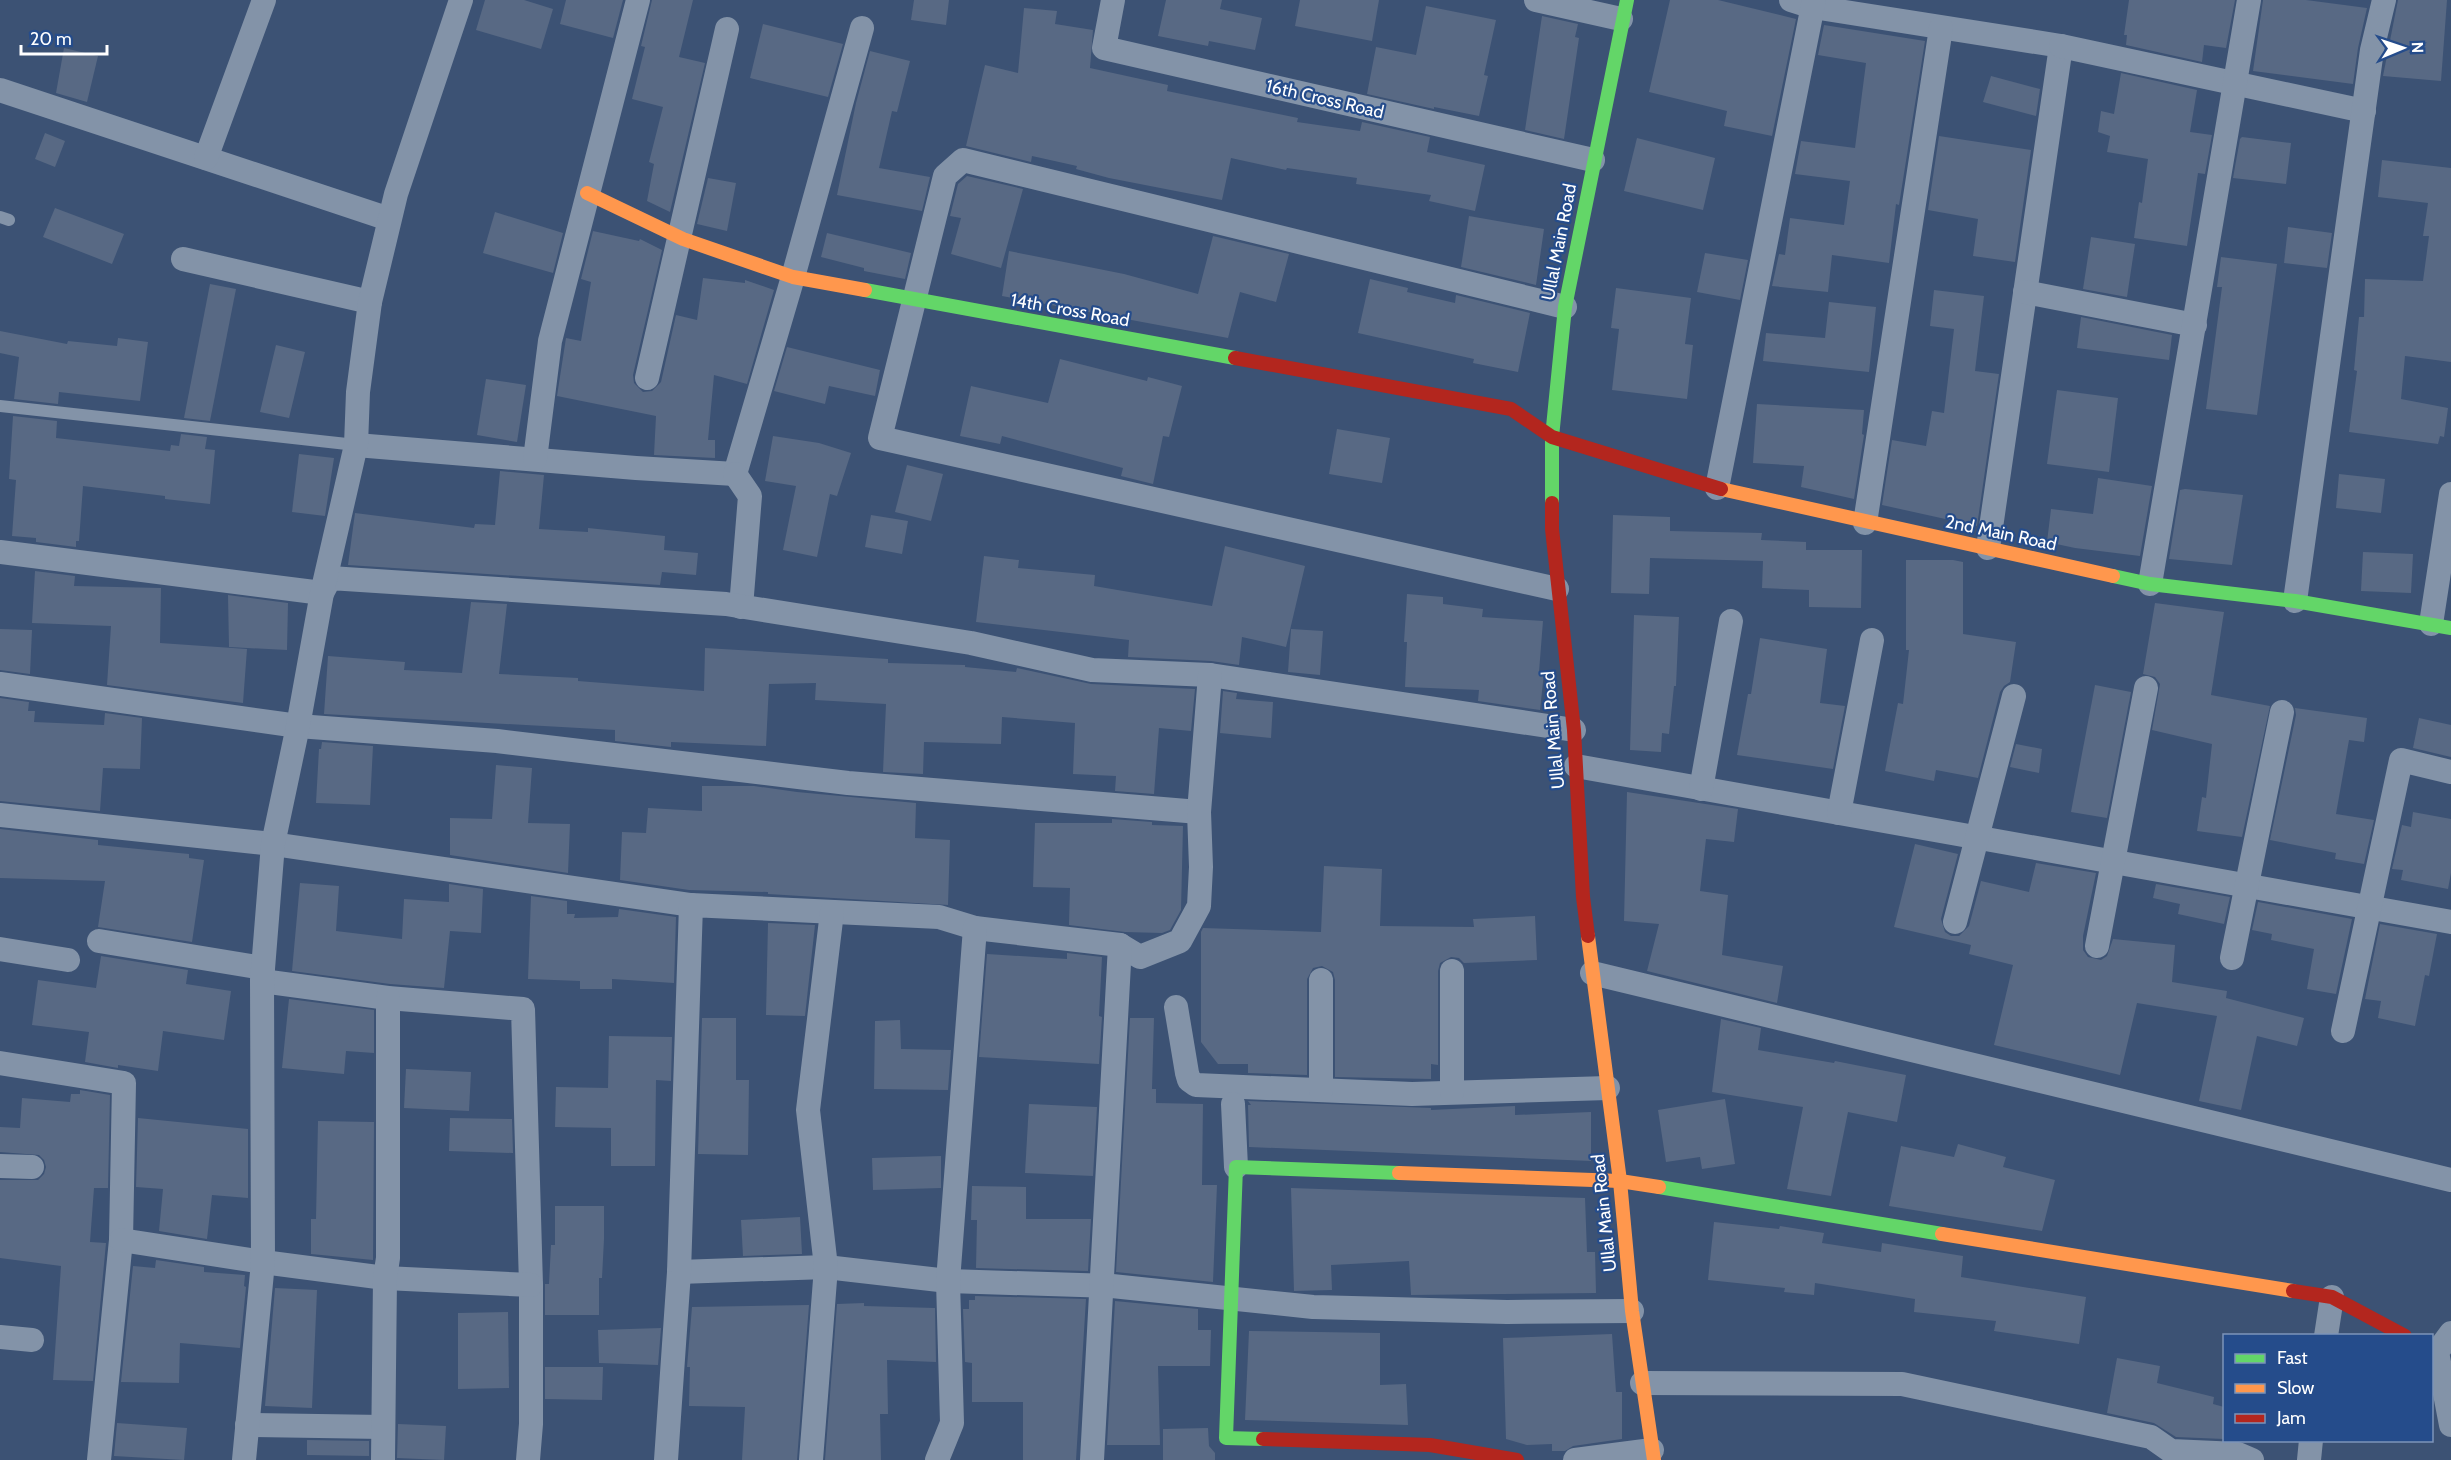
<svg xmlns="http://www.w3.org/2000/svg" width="2451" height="1460" viewBox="0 0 2451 1460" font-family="Cabin,sans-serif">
  <rect width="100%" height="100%" fill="#3c5274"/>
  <g fill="#586984">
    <path d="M485,0H524L553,9L541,49L476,30Z"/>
    <path d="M566,0H623L613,38L560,24Z"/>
    <path d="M652,0H693L679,57L705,63L670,212L647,201L654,164L649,162L663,107L632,99L645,47L641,46Z"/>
    <path d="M914,0H949L946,25L911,20Z"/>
    <path d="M1166,0H1222L1220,9L1262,18L1255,50L1209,41L1208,46L1158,36Z"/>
    <path d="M1300,0H1379L1372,41L1295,26Z"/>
    <path d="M1670,0H1718L1796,19L1772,136L1724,126L1727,111L1649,92Z"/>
    <path d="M2129,0H2235L2226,48L2204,45L2202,62L2126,45L2127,35H2124Z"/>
    <path d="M2263,0H2306L2367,8L2358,48L2353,84L2253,71Z"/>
    <path d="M2398,0H2447L2441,81L2383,76Z"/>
    <path d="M1426,6L1496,20L1484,75L1488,76L1479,116L1434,107V109L1367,94L1376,47L1416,55Z"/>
    <path d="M1024,8L1057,11L1055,24L1093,30L1090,68L1168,85L1167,91L1298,118L1297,122L1360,131L1362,122L1430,137L1427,152L1485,165L1475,211L1429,201L1431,195L1356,184L1357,178L1287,168L1286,170L1231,158L1222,200L1109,178L1076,169L1077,166L1032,156L1031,162L966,146L985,65L1018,73Z"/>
    <path d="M1542,16L1578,24L1575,37L1579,38L1564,139L1525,130Z"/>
    <path d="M763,24L843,44L828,97L750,78Z"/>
    <path d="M1824,25L1925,41L1899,205L1896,204L1889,263L1832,255L1828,292L1772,286L1779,254L1785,255L1790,218L1844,225L1850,181L1795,174L1801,141L1855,148L1866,63L1818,55Z"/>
    <path d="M64,48L98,56L87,102L56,93Z"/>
    <path d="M870,51L910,61L897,112L892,111L879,168L930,177L922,211L837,195L856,103Z"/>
    <path d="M2121,73L2197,90L2190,132L2212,135L2205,174L2198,173L2187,246L2134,238L2139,202L2142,203L2148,159L2107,152L2110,136L2098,132L2101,111L2114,114Z"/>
    <path d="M1991,76L2040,89L2036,116L1983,102Z"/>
    <path d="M45,133L65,141L55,167L35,159Z"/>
    <path d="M1939,136L2031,150L2015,262L1973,256L1978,219L1928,210Z"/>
    <path d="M2242,137L2291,143L2286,184L2233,178L2240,139Z"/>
    <path d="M1637,138L1715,158L1703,210L1624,191Z"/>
    <path d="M2382,160L2451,168V362L2405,356L2401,399L2448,408L2444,437L2440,436L2438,444L2349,432L2357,371L2354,370L2359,317H2364L2365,279L2423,281L2429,236H2423L2428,203L2378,197Z"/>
    <path d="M967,176L1023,189L1001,268L951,254L961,218L950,216L958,184Z"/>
    <path d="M708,178L736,183L727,231L697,224Z"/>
    <path d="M55,208L124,234L112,264L43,237Z"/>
    <path d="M495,212L563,233L553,273L483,253Z"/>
    <path d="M1469,216L1544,229L1536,285L1461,267Z"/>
    <path d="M2288,227L2332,233L2327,268L2284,263Z"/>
    <path d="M593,231L639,241L640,239L662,250L633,375L634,383L643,392L652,391L661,382L676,315L697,320L703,278L745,283V280L774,290L747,384L714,375L708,440H715V458L654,455L656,416L557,396L566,338L581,341L591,282L581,279Z"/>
    <path d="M827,233L911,253L905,279L864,271V268L821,257Z"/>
    <path d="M1213,236L1289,254L1276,302L1240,292L1228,338L1002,296L1009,251L1124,274L1198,294Z"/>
    <path d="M2091,237L2135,244L2127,297L2083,289Z"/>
    <path d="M1705,253L1748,260L1740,300L1697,292Z"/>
    <path d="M2221,257L2277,264L2257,415L2206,409L2222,287H2217Z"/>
    <path d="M1370,279L1408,288L1407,292L1455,303L1456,295L1530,313L1518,372L1473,363L1474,359L1358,333Z"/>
    <path d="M210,284L236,289L210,421L184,418Z"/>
    <path d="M1616,288L1691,298L1685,344L1693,345L1687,399L1612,390L1619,329L1611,328Z"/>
    <path d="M1934,290L1984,296L1975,371L1999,374L1977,526L1882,505L1892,440L1926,446L1932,411L1944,413L1954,329L1930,326Z"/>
    <path d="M1829,302L1876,307L1869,372L1763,361L1766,333L1825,338Z"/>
    <path d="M2081,317L2172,335L2169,360L2077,348Z"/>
    <path d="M0,331L67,344L68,341L117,346L118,338L148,342L140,401L59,392L58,404L14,399L19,357L0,353Z"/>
    <path d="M276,345L305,352L289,418L260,412Z"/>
    <path d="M787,347L880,370L875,396L829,386L825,404L774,391Z"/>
    <path d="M1060,359L1147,381L1148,377L1182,386L1169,437L1163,436L1153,484L1121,476L1123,468L1002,436L1000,444L960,436L971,386L1048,403Z"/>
    <path d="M486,379L526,385L517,442L477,435Z"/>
    <path d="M2057,390L2118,398L2109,472L2047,464Z"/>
    <path d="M1757,404L1864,410L1862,434L1864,435L1854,499L1801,487L1804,466L1753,463Z"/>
    <path d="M13,416L57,421L56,438L170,451L171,445L179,446L181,434L207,437L205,449L215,450L210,504L165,499V496L83,486L79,541H76V547L36,542V538L12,536L16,480L9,479Z"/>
    <path d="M1337,429L1390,438L1382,483L1329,474Z"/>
    <path d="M773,436L819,443L851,453L837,496L830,494L817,557L783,550L796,486L765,481Z"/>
    <path d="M299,454L334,458L325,516L292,512Z"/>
    <path d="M907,465L943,474L931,521L895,512Z"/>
    <path d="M500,471L544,475L539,529L588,532V528L665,536L664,550L698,553L696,575L662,572L660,585L348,565L355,513L474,528L475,524L495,525Z"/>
    <path d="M2339,474L2385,479L2381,513L2336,508Z"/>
    <path d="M2098,478L2152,486L2140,556L2075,548L2047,542L2051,509L2093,514Z"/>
    <path d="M2185,489L2243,495L2232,565L2169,559L2180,490Z"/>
    <path d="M871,515L908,521L902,554L865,547Z"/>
    <path d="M1613,515L1670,517V531L1762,533L1761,540L1806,542V550H1862L1861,608L1809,607V590L1762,588L1763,561L1650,558L1649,594L1611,593Z"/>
    <path d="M1225,546L1305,566L1286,647L1242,637L1239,665L1211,661L1128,657L1129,640L976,622L984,556L1019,560L1018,568L1095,575L1094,586L1212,606Z"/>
    <path d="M2363,552L2413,554L2411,593L2361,591Z"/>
    <path d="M1906,560H1953L1963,562V634L2016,642L2010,682L2004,686L2000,692L1978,778L1936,770L1934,781L1885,771L1898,703L1903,704L1909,650H1906Z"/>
    <path d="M35,571L75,576L74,586L161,588L160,643L247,649L243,703L107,685L111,626L32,623Z"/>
    <path d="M1407,594L1443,597V604L1483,609L1482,617L1543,621L1539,672L1544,673L1540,710L1478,701L1479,690L1405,687L1407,642H1404Z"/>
    <path d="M228,595L288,603L287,650L229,647Z"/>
    <path d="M471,602L507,604L499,674L578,678V681L704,691L705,648L888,659V663L965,665V667L1016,672L1017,668L1091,684L1195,689L1191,731L1159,728L1154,794L1115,791L1116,776L1073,774L1075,723L1002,717L1001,744L924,742L923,774L883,772L886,704L815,700L816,683L769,684L766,746L671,742V747L615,741V730L324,714L328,656L405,662L404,670L462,673Z"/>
    <path d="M2155,603L2224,612L2211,695L2270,706L2242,837L2197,831L2202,797L2206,798L2212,744L2152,730L2160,684L2155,677L2143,674Z"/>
    <path d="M1634,615L1679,617L1676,686H1674L1669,734L1662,733L1661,752L1630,750Z"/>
    <path d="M0,629L32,630L30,674L0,670Z"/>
    <path d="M1291,629L1323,631L1320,675L1288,672Z"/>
    <path d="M1760,638L1827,649L1820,703L1845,706L1833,769L1737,755L1748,694H1751Z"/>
    <path d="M2095,685L2131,692L2107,818L2071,812Z"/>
    <path d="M1223,691L1237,693L1236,699L1273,702L1271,738L1220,733Z"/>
    <path d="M0,698L29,702L28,711H35L34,722L104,725L105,713L142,718L140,769L103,768L100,811L0,801Z"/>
    <path d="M2295,708L2367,718L2364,742L2349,740L2336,814L2374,820L2364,864L2335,859L2336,853L2270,840L2296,715Z"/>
    <path d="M2419,718L2451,725V757L2413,748Z"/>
    <path d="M322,742L373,746L370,805L316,803L319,749H321Z"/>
    <path d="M2016,744L2042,749L2039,773L2010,767Z"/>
    <path d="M496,765L532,768L528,823L570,824L568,873L450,855V818L492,819Z"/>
    <path d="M702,786H754L797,792L916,803L915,838L950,840L948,905L768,894V892L689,890L620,880L622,832L646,833L648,808L702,811Z"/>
    <path d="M1627,792L1738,809L1734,842L1706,839L1700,891L1728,895L1722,955L1783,966L1777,1003L1647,971L1659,924L1624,921Z"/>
    <path d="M2413,812L2451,819V873L2448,889L2401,880L2403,870L2392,869L2402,825L2411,827Z"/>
    <path d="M1112,819L1152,822V825L1183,826L1181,910L1170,930L1162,933L1125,932L1069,925L1070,888L1033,887L1035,823H1112Z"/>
    <path d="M0,829L98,840V845L189,854V858L204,860L192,942L98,927L105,881L0,878Z"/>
    <path d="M1915,844L1958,854L1941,919L1945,932L1951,936H1959L1969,926L1981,881L2029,892L2036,863L2096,873L2083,936V950L2088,957L2101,960L2107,956L2113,939L2175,945L2172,982L2227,991L2226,998L2304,1018L2297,1046L2257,1036L2241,1110L2199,1101L2217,1016L2137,1003L2120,1075L1994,1045L2013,965L1969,954L1971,945L1894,927Z"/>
    <path d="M1324,866L1382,869L1380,926L1474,927L1473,919L1535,916L1537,960L1464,963L1459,958L1451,957L1440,963L1438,971V1065L1431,1064V1079L1335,1077V980L1333,972L1322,966L1313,968L1307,979V1075L1248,1073V1064H1218L1201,1042V932L1203,928L1321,932Z"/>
    <path d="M300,883L339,886L336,931L402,939L404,899L449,902V884L483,889L481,933L450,931L444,988L390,984L292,971Z"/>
    <path d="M2156,884L2230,897L2224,924L2178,914L2180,904L2153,898Z"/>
    <path d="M531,896L567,901V914H575L574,918L618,917L619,909L676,917L674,983L612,979V989H580V981L528,979Z"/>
    <path d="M2258,902L2352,919L2336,994L2307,989L2314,949L2271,940L2272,934L2252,930Z"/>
    <path d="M768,923L815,925L805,1016L766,1015Z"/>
    <path d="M2380,924L2437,934L2429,976L2425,975L2415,1026L2378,1018L2381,1001L2365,999Z"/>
    <path d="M1067,953L1102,957L1099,1016L1102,1017L1099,1064L979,1057L987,954L1067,959Z"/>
    <path d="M101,956L188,970L186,984L231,991L224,1040L163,1031L158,1071L118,1065V1068L85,1062L89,1032L32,1025L38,980L96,988Z"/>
    <path d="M289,999L374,1010V1053L346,1051L344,1074L282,1068Z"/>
    <path d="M702,1018H736V1080H749L748,1155L698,1154Z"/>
    <path d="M1130,1018H1154L1152,1089H1156V1103L1203,1104L1202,1185H1217L1213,1282L1116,1272Z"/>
    <path d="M1721,1019L1761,1028L1758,1050L1834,1063L1835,1061L1906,1075L1897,1122L1848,1112L1831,1196L1787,1189L1803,1107L1712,1092Z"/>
    <path d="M900,1020L901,1049L951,1050L948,1090L874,1089L875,1021Z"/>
    <path d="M609,1036L672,1037L671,1081L656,1080L655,1166H611V1128L555,1127L556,1087L608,1088Z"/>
    <path d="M406,1069L471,1072L469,1111L404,1108Z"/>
    <path d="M80,1090L110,1095L108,1188H94L90,1242L106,1243L93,1381L53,1380L61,1266L0,1258V1180H38L44,1174L46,1167L44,1160L39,1155L0,1152V1127L20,1128L22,1098L70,1102L71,1094H80Z"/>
    <path d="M1725,1099L1735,1164L1702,1169L1700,1157L1666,1162L1658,1110Z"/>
    <path d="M1248,1101L1431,1108V1110L1515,1106V1115L1591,1112V1161L1249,1147L1248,1105H1251Z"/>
    <path d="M1029,1104L1097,1107L1093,1176L1025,1173Z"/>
    <path d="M138,1118L248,1129V1198L212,1195L207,1239L159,1231L163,1189L136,1187Z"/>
    <path d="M450,1118L512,1119L513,1153L449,1151Z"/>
    <path d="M318,1121L374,1122L373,1260L311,1254V1219H316Z"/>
    <path d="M1958,1144L2006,1157L2003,1167L2055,1180L2042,1231L1889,1206L1901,1146L1954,1157Z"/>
    <path d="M941,1156V1188L873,1190L872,1158Z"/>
    <path d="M972,1186L1026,1187V1219H1091L1088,1271L976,1268L977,1220H971Z"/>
    <path d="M1291,1188L1585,1198L1587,1252H1595L1596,1293L1411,1295L1409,1261L1331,1265L1332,1290L1294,1291Z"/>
    <path d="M555,1206H604V1239L602,1278H599V1315H545V1284H549L551,1245H555Z"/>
    <path d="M800,1217L802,1254L743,1256L741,1220Z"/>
    <path d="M1714,1222L1779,1229L1780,1226L1824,1233L1822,1243L1881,1252L1882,1243L1963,1256L1961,1277L2086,1297L2079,1344L1994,1331L1996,1321L1914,1312L1915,1299L1815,1283L1814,1295L1784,1292L1785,1288L1708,1280Z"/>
    <path d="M156,1260L204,1267V1272L245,1275L244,1286L246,1287L240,1348L180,1343L179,1383L121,1382L133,1266L155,1268Z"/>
    <path d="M275,1288L317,1290L312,1408L265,1406Z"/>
    <path d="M975,1296L1086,1299L1076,1460H1023V1402H972V1363L965,1362L963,1309H969V1300H975Z"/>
    <path d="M1115,1301L1198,1309V1330H1211L1210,1366H1158L1160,1445H1107Z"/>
    <path d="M864,1303V1306L935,1308L936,1362L887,1360L888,1414H880L881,1460H825L837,1304Z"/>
    <path d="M809,1305L797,1460H742L745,1407L689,1406L690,1367H687L692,1307Z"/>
    <path d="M508,1312L509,1388L458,1389V1313Z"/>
    <path d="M661,1328L658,1365L599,1363L598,1330Z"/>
    <path d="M1249,1331L1380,1333V1385L1406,1384L1408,1425L1245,1420Z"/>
    <path d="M1612,1334L1616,1392H1622V1439L1573,1446L1565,1451H1552V1444L1527,1445L1506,1439L1503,1338Z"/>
    <path d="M2117,1358L2160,1366L2157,1383L2214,1397L2213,1404L2224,1407V1439L2176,1437L2154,1423L2107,1413Z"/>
    <path d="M545,1367H603L602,1400L545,1399Z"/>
    <path d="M117,1423L187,1428L184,1460L114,1456Z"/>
    <path d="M398,1424L446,1426L444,1460L397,1458Z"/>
    <path d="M1208,1428L1209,1446L1215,1453V1460H1163V1429Z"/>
    <path d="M307,1440L369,1441V1456L307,1455Z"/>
  </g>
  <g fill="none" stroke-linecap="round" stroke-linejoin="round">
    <g stroke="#8393a8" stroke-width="12">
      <path d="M0,217L9,220"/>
      <path d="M0,406L356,445"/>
    </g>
    <g stroke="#8393a8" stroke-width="24">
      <path d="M1113,0L1104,48L1593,160"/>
      <path d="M1536,0L1621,19"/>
      <path d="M1791,0L1813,7L2061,46L1988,548"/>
      <path d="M2061,46L2364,111"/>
      <path d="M0,90L389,219"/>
      <path d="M206,158L264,0"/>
      <path d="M183,259L370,302"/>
      <path d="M2025,292L2195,325"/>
      <path d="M647,378L727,29"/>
      <path d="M356,445L636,468L735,474L793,277L862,28"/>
      <path d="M535,459L550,341L638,0"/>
      <path d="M735,474L750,496L741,607"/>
      <path d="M1717,488L1814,0"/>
      <path d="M1865,523L1941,28"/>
      <path d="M0,552L322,593L330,578L726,604L971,643L1092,670L1210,675L1574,730"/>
      <path d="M2150,584L2249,0"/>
      <path d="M1557,589L880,438L945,176L963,160L1565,307"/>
      <path d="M2295,601L2372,50L2384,0"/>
      <path d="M2431,624L2451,494"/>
      <path d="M0,684L298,726L497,741L848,783L1199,812"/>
      <path d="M1576,766L2451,922"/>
      <path d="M1701,789L1731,621"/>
      <path d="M1839,813L1872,640"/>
      <path d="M0,815L273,844L691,905"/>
      <path d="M1955,922L2014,696"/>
      <path d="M99,941L263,968"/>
      <path d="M1120,945L1140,957L1180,941L1199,906L1201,867L1199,812L1210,675"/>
      <path d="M2097,946L2146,688"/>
      <path d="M0,949L68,960"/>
      <path d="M2232,958L2282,712"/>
      <path d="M1592,973L2451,1180"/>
      <path d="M262,981L388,998L523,1009L531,1285V1424L528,1460"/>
      <path d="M1176,1007L1187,1073L1189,1080L1196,1085L1412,1094L1608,1088"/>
      <path d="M2343,1031L2401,760L2451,772"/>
      <path d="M0,1063L124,1083L121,1240L99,1460"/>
      <path d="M1321,1090V980"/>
      <path d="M1452,1092V971"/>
      <path d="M1233,1104L1236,1167"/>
      <path d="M0,1166L32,1167"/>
      <path d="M121,1240L263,1262L385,1278L531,1285"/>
      <path d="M679,1272L826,1267L948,1281L1112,1286L1313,1307L1507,1312L1632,1311"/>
      <path d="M2451,1333L2437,1352L2451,1425"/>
      <path d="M2326,1336L2332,1297"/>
      <path d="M0,1337L32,1340"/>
      <path d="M1642,1383L1902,1384L2151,1437L2171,1451L2238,1454L2252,1460"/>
      <path d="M247,1425L383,1427"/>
      <path d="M244,1460L263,1262L262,981L273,844L298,726L322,593L356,445L358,392L370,302L396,194L461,0"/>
      <path d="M383,1460L385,1278L388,1258V998"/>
      <path d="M666,1460L679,1272L691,905L939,917L975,928L1120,945L1092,1460"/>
      <path d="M811,1460L826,1267L808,1110L832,912"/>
      <path d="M937,1460L952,1423L948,1281L975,928"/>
      <path d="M1575,1460L1652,1450"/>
      <path d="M2309,1460L2311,1440"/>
    </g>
    <g stroke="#63d668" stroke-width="14">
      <path d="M865,290L1235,358"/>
      <path d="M1552,503V437L1565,307L1627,0"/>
      <path d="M2113,576L2150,584L2295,601L2451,628"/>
      <path d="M1659,1187L1942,1234"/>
      <path d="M1263,1439L1226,1438L1236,1167L1399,1173"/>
    </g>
    <g stroke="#ff974d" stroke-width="14">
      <path d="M587,193L683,239L793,277L865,290"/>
      <path d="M1721,489L2113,576"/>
      <path d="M1588,936L1620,1181L1632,1311L1654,1460"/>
      <path d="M1399,1173L1620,1181L1659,1187"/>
      <path d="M1942,1234L2293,1291"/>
    </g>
    <g stroke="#b3261e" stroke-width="14">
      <path d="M1235,358L1511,409L1552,437L1721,489"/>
      <path d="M1552,503V529L1574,730L1583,897L1588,936"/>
      <path d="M2293,1291L2332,1297L2405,1336"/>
      <path d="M1263,1439L1430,1445L1517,1460"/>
    </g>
  </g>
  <g text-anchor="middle" stroke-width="4.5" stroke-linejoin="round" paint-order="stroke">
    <g font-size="18" fill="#fff" stroke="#254c8b">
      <text transform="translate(1325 99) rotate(13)" y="6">16th Cross Road</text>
      <text transform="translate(1559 242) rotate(-79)" y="6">Ullal Main Road</text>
      <text transform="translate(1070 310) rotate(10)" y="6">14th Cross Road</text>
      <text transform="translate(2001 533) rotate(12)" y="6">2nd Main Road</text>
      <text transform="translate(1553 730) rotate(-95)" y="6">Ullal Main Road</text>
      <text transform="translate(1604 1213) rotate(-96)" y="6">Ullal Main Road</text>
    </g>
  </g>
  <rect x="2223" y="1334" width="210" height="108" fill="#254c8b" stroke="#7c94b9" stroke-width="1.5"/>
  <rect x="2235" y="1354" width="30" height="9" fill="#63d668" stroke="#7c94b9" stroke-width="1.5"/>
  <text x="2277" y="1364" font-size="18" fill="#ffffff">Fast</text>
  <rect x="2235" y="1384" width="30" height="9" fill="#ff974d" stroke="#7c94b9" stroke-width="1.5"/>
  <text x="2277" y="1394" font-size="18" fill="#ffffff">Slow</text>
  <rect x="2235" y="1414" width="30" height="9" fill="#b3261e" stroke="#7c94b9" stroke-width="1.5"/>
  <text x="2277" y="1424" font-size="18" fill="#ffffff">Jam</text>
  <g transform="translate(2403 48) rotate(88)" stroke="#254c8b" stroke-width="4.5" paint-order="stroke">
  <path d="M0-4.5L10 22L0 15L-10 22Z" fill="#ffffff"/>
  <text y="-9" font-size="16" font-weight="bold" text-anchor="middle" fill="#ffffff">N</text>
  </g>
  <path d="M21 45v9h86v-9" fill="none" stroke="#ffffff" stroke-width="3"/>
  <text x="30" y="45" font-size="18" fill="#ffffff" stroke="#254c8b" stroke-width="4.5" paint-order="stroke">20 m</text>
</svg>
